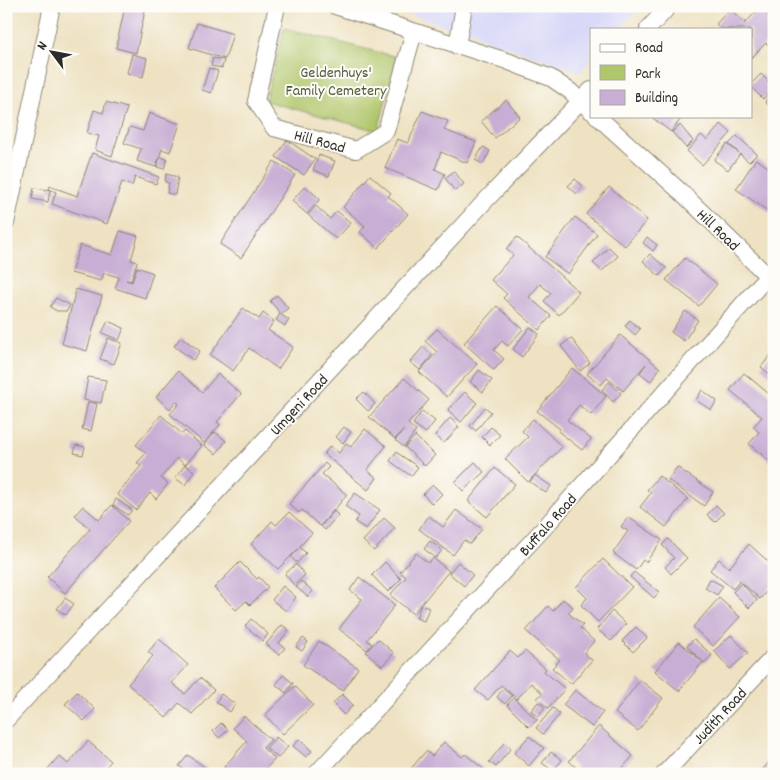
<svg xmlns="http://www.w3.org/2000/svg" width="780" height="780" viewBox="0 0 780 780" font-family="Dekko,sans-serif">
  <rect width="100%" height="100%" fill="#fdfcf7"/>
  <filter id="ink" filterUnits="userSpaceOnUse"><feTurbulence type="fractalNoise" baseFrequency=".02" numOctaves="2"/><feDisplacementMap in="SourceGraphic" scale="10" xChannelSelector="R" yChannelSelector="G"/><feConvolveMatrix kernelMatrix="1 2 1 2 8 2 1 2 1" color-interpolation-filters="sRGB"/></filter>
  <filter id="wash" filterUnits="userSpaceOnUse"><feTurbulence type="fractalNoise" baseFrequency=".0096" numOctaves="4" result="noise"/><feDisplacementMap in="SourceGraphic" scale="20" xChannelSelector="R" yChannelSelector="G"/><feGaussianBlur stdDeviation="1.12" result="paint"/><feColorMatrix in="noise" values="0 0 0 0 0 0 0 0 0 0 0 0 0 0 0 0 0 1.4 0 .05"/><feComposite in="paint" operator="in"/></filter>
  <g filter="url(#wash)">
    <rect width="100%" height="100%" fill="#eee2c2"/>
    <path fill="#d7d7f8" d="M385,6H641L620,29H591V59L580,72L479,37L462,23L448,27Z"/>
    <path fill="#b0c66b" stroke="#6e784b" d="M284,28L397,57L378,131L265,101Z"/>
    <g id="blocks">
      <g fill="#c8aed4">
        <path d="M125,6H146L136,53L116,48Z"/>
        <path d="M760,8L774,21V51L766,43L751,58V29H721L716,24L730,9L745,23Z"/>
        <path d="M197,23L233,34L225,59L189,48Z"/>
        <path d="M132,54L147,58L143,77L127,73Z"/>
        <path d="M213,58L224,60L222,68L211,66Z"/>
        <path d="M209,68L218,71L211,93L202,90Z"/>
        <path d="M761,74L774,87V89L763,99L751,87V84Z"/>
        <path d="M772,94L774,96V106L772,108L765,102Z"/>
        <path d="M506,100L520,117L495,138L481,121Z"/>
        <path d="M106,102L127,108L112,156L95,150L99,136L87,133L94,110L103,113Z"/>
        <path d="M422,111L448,121L444,130L476,142L467,163L441,152L435,169L445,174L438,190L385,168L397,139L408,143Z"/>
        <path d="M149,113L180,124L170,152L162,149L156,167L137,161L141,149L124,143L130,127L143,131Z"/>
        <path d="M650,116H683L671,132Z"/>
        <path d="M721,124L731,133L702,165L687,151L701,135L707,140Z"/>
        <path d="M680,125L693,141L686,148L672,132Z"/>
        <path d="M737,136L757,154L749,162L740,154L728,170L714,160L727,144L739,153L729,144Z"/>
        <path d="M287,140L315,159L304,175L276,157Z"/>
        <path d="M483,147L490,151L483,164L475,160Z"/>
        <path d="M92,153L159,177L156,184L135,177L132,186L122,182L107,224L52,204L56,192L49,189L50,186L77,196Z"/>
        <path d="M319,155L335,161L329,176L313,170Z"/>
        <path d="M160,157L167,159L164,169L157,167Z"/>
        <path d="M756,159L774,171V208L771,213L736,189Z"/>
        <path d="M274,161L295,175L241,258L220,244Z"/>
        <path d="M454,171L464,184L455,191L445,178Z"/>
        <path d="M166,174L178,177L175,195L167,193L169,183L165,182Z"/>
        <path d="M370,175L391,193L388,196L408,214L378,248L360,232L365,226L343,207Z"/>
        <path d="M575,179L583,186L577,194L568,186Z"/>
        <path d="M305,186L320,199L307,214L292,201Z"/>
        <path d="M609,187L647,220L625,246L586,214Z"/>
        <path d="M34,188L50,190L48,202L32,199Z"/>
        <path d="M316,206L330,219L337,211L351,223L336,239L308,215Z"/>
        <path d="M575,217L597,234L568,274L545,257Z"/>
        <path d="M120,231L138,236L131,260L137,262L131,281L126,280L132,282L137,267L153,273L145,298L115,288L119,277L104,273L101,281L71,273L80,245L112,255Z"/>
        <path d="M517,237L579,292L559,315L544,301L551,293L540,284L529,297L551,316L539,330L503,298L507,294L491,280L513,255L506,249Z"/>
        <path d="M647,237L657,245L653,251L643,243Z"/>
        <path d="M609,247L618,256L602,271L593,263Z"/>
        <path d="M650,254L666,268L659,276L643,261Z"/>
        <path d="M685,258L717,284L699,306L666,280Z"/>
        <path d="M76,289L102,296L87,351L62,344Z"/>
        <path d="M277,295L288,308L281,314L270,301Z"/>
        <path d="M56,298L70,305L67,311H57L50,307Z"/>
        <path d="M497,306L523,329L508,346L502,341L494,350L504,359L494,370L464,343Z"/>
        <path d="M243,308L259,319L263,313L274,321L268,330L293,347L278,369L249,348L233,371L210,355Z"/>
        <path d="M685,311L698,320L684,341L671,332Z"/>
        <path d="M280,314L289,320L285,326L276,320Z"/>
        <path d="M630,320L640,329L635,335L625,326Z"/>
        <path d="M108,321L124,328L119,340L102,333Z"/>
        <path d="M530,327L539,334L522,357L513,349Z"/>
        <path d="M437,329L477,364L447,397L419,372L437,352L425,341Z"/>
        <path d="M620,335L660,368L651,381L640,373L646,364L623,391L607,378L601,385L587,374Z"/>
        <path d="M181,337L200,351L193,360L174,346Z"/>
        <path d="M108,338L122,343L114,364L100,359Z"/>
        <path d="M571,338L590,363L580,371L561,346Z"/>
        <path d="M423,347L432,355L420,370L410,362Z"/>
        <path d="M774,351V378L761,367Z"/>
        <path d="M572,368L606,396L591,415L579,405L567,420L591,439L582,450L558,431L560,429L537,411Z"/>
        <path d="M479,370L492,380L483,392L470,382Z"/>
        <path d="M178,371L202,392L218,374L241,394L217,422L220,425L204,443L170,414L179,404L176,401L170,409L156,397Z"/>
        <path d="M744,373L774,398V465L749,444L759,432L753,427L762,417L730,390Z"/>
        <path d="M88,377L106,380L101,403L84,400Z"/>
        <path d="M404,378L429,400L408,424L416,431L404,447L395,440L404,430L395,439L369,417Z"/>
        <path d="M609,382L621,393L613,402L602,390Z"/>
        <path d="M702,390L717,401L711,410L696,400Z"/>
        <path d="M364,392L375,404L368,411L356,399Z"/>
        <path d="M465,392L477,403L461,422L448,410Z"/>
        <path d="M88,402L97,404L91,431L82,429Z"/>
        <path d="M485,407L491,412L476,431L470,426Z"/>
        <path d="M422,411L435,421L426,433L413,424Z"/>
        <path d="M161,415L182,434L185,431L202,446L185,465L177,458L161,478L168,484L156,499L150,493L136,510L117,494L141,466L137,463L146,453L136,445Z"/>
        <path d="M450,418L459,427L444,443L435,435Z"/>
        <path d="M533,419L562,447L528,482L505,459L528,437L522,431Z"/>
        <path d="M344,427L351,432L343,443L336,437Z"/>
        <path d="M491,427L500,435L490,445L482,437Z"/>
        <path d="M365,429L386,446L367,470L377,478L368,490L324,454L330,446L339,453L346,443L351,447Z"/>
        <path d="M215,432L226,441L216,454L204,445Z"/>
        <path d="M415,436L435,455L425,466L405,447Z"/>
        <path d="M76,445L85,447L83,455L74,453Z"/>
        <path d="M396,452L418,467L411,476L390,461Z"/>
        <path d="M475,462L484,472L463,491L455,482Z"/>
        <path d="M325,463L329,467L322,474L347,495L320,526L302,510L299,513L289,504Z"/>
        <path d="M185,465L194,471L185,485L175,478Z"/>
        <path d="M677,467L713,492L704,506L668,480Z"/>
        <path d="M495,468L515,484L487,517L468,501Z"/>
        <path d="M535,475L551,486L546,493L530,482Z"/>
        <path d="M659,476L688,499L666,527L640,507L651,493L647,490Z"/>
        <path d="M433,485L442,494L432,504L423,494Z"/>
        <path d="M355,493L380,510L366,529L355,522L359,516L345,506Z"/>
        <path d="M116,499L132,510L128,515L113,505Z"/>
        <path d="M112,505L129,521L65,593L47,577L90,529L75,515L83,506L99,520Z"/>
        <path d="M716,505L724,513L715,522L707,515Z"/>
        <path d="M456,510L482,529L470,544L464,540L453,555L419,529L429,516L443,527Z"/>
        <path d="M334,511L338,515L325,530L321,526Z"/>
        <path d="M289,512L312,533L299,547L306,553L297,563L291,557L298,549L278,569L251,544L272,521L276,525Z"/>
        <path d="M628,517L662,540L646,562L643,560L636,570L613,553L628,531L621,527Z"/>
        <path d="M384,518L395,528L374,551L363,541Z"/>
        <path d="M668,539L687,558L671,574L665,567L674,558L662,545Z"/>
        <path d="M430,541L442,550L436,558L424,549Z"/>
        <path d="M749,544L774,567V583L760,599L740,581L733,589L710,570L719,559L729,568Z"/>
        <path d="M416,553L428,563L433,558L449,571L413,614L390,595L406,577L400,572Z"/>
        <path d="M603,559L632,587L598,622L581,605L587,598L576,587Z"/>
        <path d="M240,562L257,579L259,577L268,587L250,605L246,601L236,610L214,588Z"/>
        <path d="M385,562L401,579L388,592L372,575Z"/>
        <path d="M458,562L473,575L464,586L449,573Z"/>
        <path d="M296,564L305,575L294,585L285,574Z"/>
        <path d="M634,572L659,592L654,598L630,577Z"/>
        <path d="M359,577L395,605L367,640L372,644L367,650L339,629L362,599L350,590Z"/>
        <path d="M710,579L723,586L717,595L705,588Z"/>
        <path d="M301,581L313,591L308,597L296,587Z"/>
        <path d="M741,583L757,600L749,608L733,592Z"/>
        <path d="M283,586L296,597L286,611L272,600Z"/>
        <path d="M65,598L74,604L66,615L57,609Z"/>
        <path d="M719,598L740,617L713,646L693,627Z"/>
        <path d="M563,599L573,607L568,613L583,625L580,628L594,641L584,653L592,660L571,684L552,668L560,660L526,631L548,606L553,611Z"/>
        <path d="M421,605L429,608L424,621L416,618Z"/>
        <path d="M612,611L626,624L611,641L597,629Z"/>
        <path d="M251,619L268,634L263,641L245,626Z"/>
        <path d="M282,625L289,630L279,643L285,648L279,655L266,644Z"/>
        <path d="M636,627L647,638L633,652L622,641Z"/>
        <path d="M731,635L748,653L730,669L714,651Z"/>
        <path d="M303,638L308,642L302,651L296,647Z"/>
        <path d="M159,639L188,665L172,683L185,694L200,678L214,690L192,714L179,703L166,718L128,684L153,656L148,652Z"/>
        <path d="M378,639L394,653L382,666L366,652Z"/>
        <path d="M694,639L712,655L704,663L687,646Z"/>
        <path d="M319,641L358,668L343,691L303,665Z"/>
        <path d="M679,642L703,662L679,691L655,671Z"/>
        <path d="M510,651L518,658L525,651L546,669L544,671L565,689L548,708L537,699L542,693L531,683L517,699L501,685L488,700L475,690Z"/>
        <path d="M283,675L293,683L286,693L276,685Z"/>
        <path d="M640,680L663,698L638,731L615,713Z"/>
        <path d="M295,686L313,705L283,734L265,715Z"/>
        <path d="M503,689L512,696L505,704L497,697Z"/>
        <path d="M575,690L603,712L592,727L563,705Z"/>
        <path d="M77,692L95,709L84,721L65,704Z"/>
        <path d="M221,694L235,704L230,712L216,702Z"/>
        <path d="M342,694L353,705L344,715L333,704Z"/>
        <path d="M514,698L537,720L529,727L507,705Z"/>
        <path d="M538,702L545,708L538,717L531,711Z"/>
        <path d="M553,708L560,714L543,734L536,728Z"/>
        <path d="M244,716L271,740L263,748L275,759L261,774H232L224,767L247,741L233,728Z"/>
        <path d="M221,723L228,730L219,738L213,731Z"/>
        <path d="M599,726L633,756L617,774H592L588,770L583,774L569,761Z"/>
        <path d="M529,736L544,748L529,766L514,753Z"/>
        <path d="M276,737L288,747L278,758L266,748Z"/>
        <path d="M299,739L312,751L306,757L293,746Z"/>
        <path d="M88,741L111,761L100,774H51L47,770L59,756L68,764Z"/>
        <path d="M444,742L462,757L465,754L486,771L484,774H458L453,770L450,774H412L409,771L426,751L432,756Z"/>
        <path d="M504,743L511,748L496,767L489,762Z"/>
        <path d="M551,752L562,760L553,771L542,763Z"/>
        <path d="M188,755L214,774H185L187,772L179,766Z"/>
        <path d="M774,756V774H759Z"/>
      </g>
    </g>
  </g>
  <g filter="url(#ink)">
    <use href="#blocks" fill-opacity="0" stroke="#8c8676" stroke-width="1"/>
    <g fill="none" stroke-linecap="round" stroke-linejoin="round">
      <g stroke="#8c8676" stroke-width="18">
        <g id="minor">
          <path d="M277,6L256,101L274,128L356,150L386,131L414,32"/>
          <path d="M335,6L507,61L551,78L570,91L591,111"/>
          <path d="M648,29L669,6"/>
          <path d="M457,46L464,6"/>
          <path d="M597,116L682,193L774,282"/>
          <path d="M6,223L52,6"/>
          <path d="M6,720L487,199L591,90"/>
          <path d="M316,774L544,528L774,269"/>
          <path d="M664,774L774,656"/>
        </g>
      </g>
      <use href="#minor" stroke="#fff" stroke-width="16"/>
    </g>
  </g>
  <g text-anchor="middle" stroke-width="4" stroke-linejoin="round" paint-order="stroke">
    <g font-size="16" fill="#535a3e" stroke="#fdfcf7">
      <text x="336" y="77">Geldenhuys'<tspan x="336" dy="18">Family Cemetery</tspan></text>
    </g>
    <g font-size="16" fill="#2b2b2b" stroke="#fdfcf7">
      <text transform="translate(320 140) rotate(15)" y="6">Hill Road</text>
      <text transform="translate(719 229) rotate(44)" y="6">Hill Road</text>
      <text transform="translate(298 404) rotate(-47)" y="6">Umgeni Road</text>
      <text transform="translate(547 524) rotate(-48)" y="6">Buffalo Road</text>
      <text transform="translate(719 715) rotate(-47)" y="6">Judith Road</text>
    </g>
  </g>
  <rect width="780" height="780" fill="none" stroke="#fdfcf7" stroke-width="25"/>
  <rect x="590" y="28" width="162" height="90" fill="#fdfcf7" stroke="#a9a8a5"/>
  <rect x="600" y="44" width="25" height="8" fill="#ffffff" stroke="#a9a8a5"/>
  <text x="635" y="52" font-size="15" fill="#2b2b2b">Road</text>
  <rect x="600" y="65" width="25" height="15" fill="#b0c66b" stroke="#a9a8a5"/>
  <text x="635" y="78" font-size="15" fill="#2b2b2b">Park</text>
  <rect x="600" y="90" width="25" height="15" fill="#c8aed4" stroke="#a9a8a5"/>
  <text x="635" y="102" font-size="15" fill="#2b2b2b">Building</text>
  <g transform="translate(52 52) rotate(302)" stroke="#fdfcf7" stroke-width="4" paint-order="stroke">
  <path d="M0-4L9 19L0 12L-9 19Z" fill="#2b2b2b"/>
  <text y="-8" font-size="14" font-weight="bold" text-anchor="middle" fill="#2b2b2b">N</text>
  </g>
</svg>
